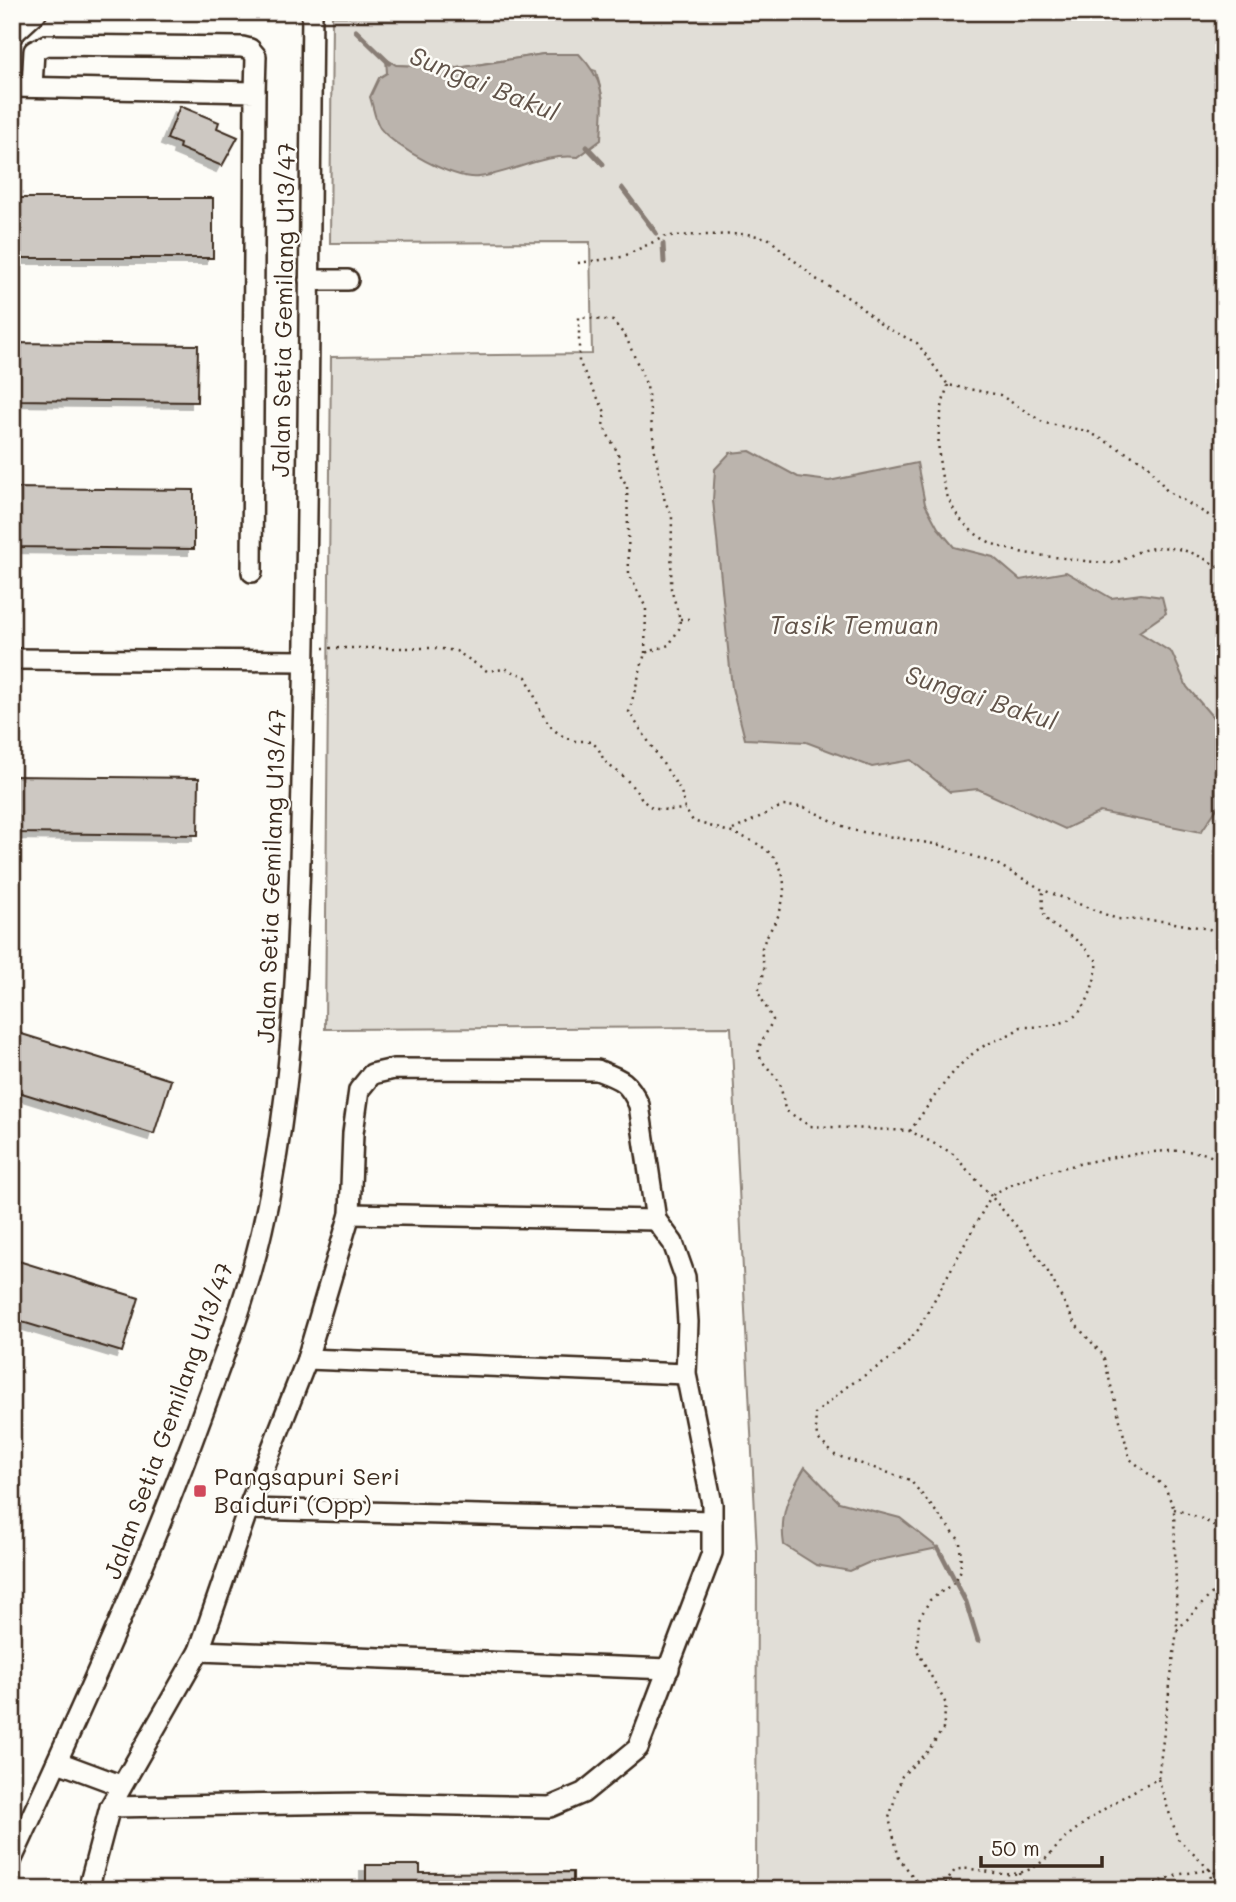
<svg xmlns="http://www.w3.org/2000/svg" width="1236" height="1902" viewBox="0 0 1236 1902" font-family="Mali,sans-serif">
  <defs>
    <filter id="shadow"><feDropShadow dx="-6" dy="6" stdDeviation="0" flood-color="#0004"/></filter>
  </defs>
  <rect width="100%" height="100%" fill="#fdfcf7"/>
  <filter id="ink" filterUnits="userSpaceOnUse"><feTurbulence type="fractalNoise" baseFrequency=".0143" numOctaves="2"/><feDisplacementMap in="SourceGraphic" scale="14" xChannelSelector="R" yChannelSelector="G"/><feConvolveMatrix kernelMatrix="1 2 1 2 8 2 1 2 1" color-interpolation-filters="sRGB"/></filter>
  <g filter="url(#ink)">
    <path fill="#e1ded7" stroke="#8e847a" stroke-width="2" fill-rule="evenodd" d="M628,12H1224V1890H756L757,1553L731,1027L325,1029L331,357L592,354L590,242L330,243L332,16L629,17ZM543,54L596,71L603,99L600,140L578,157L562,155L545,159L388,73L387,60L396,65L458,68Z"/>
    <g fill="#bbb4ad" stroke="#887d74" stroke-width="2">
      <path d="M543,54H579C608,84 603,102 601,140L578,157C543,153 513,173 479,177C454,180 395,148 380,128C375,120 373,106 370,97L379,78L387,73L386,59L396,65L458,68Z"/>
      <path d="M750,451L798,477L829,481L917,463L925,504L938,528L954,547L993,557L1020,580L1066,572L1111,598L1141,594L1162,597L1166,613L1139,632L1172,653L1187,687L1216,721L1224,798L1201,832L1100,812L1065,829L978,789L950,792L911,760L872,767L806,742L745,739L732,688L713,500L715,469L730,453Z"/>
      <path d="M805,1467L839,1502L900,1518L938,1548L870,1562L850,1571L816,1565L784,1545C779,1514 789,1494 805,1467Z"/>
    </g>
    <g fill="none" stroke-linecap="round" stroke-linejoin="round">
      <g stroke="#887d74" stroke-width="5">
        <path d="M356,31L389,63"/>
        <path d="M587,147L603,164"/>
        <path d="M622,188L656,233"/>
        <path d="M663,244L664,262"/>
        <path d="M938,1548L966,1602L978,1641"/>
      </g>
    </g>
    <g fill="#cdc8c2" stroke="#3b2a1e" stroke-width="2" filter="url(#shadow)">
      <path d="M180,106L219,122L217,128L238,137L222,166L179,148L180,144L167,139Z"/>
      <rect x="12" y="198" width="201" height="60"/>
      <path d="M12,343L198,345L197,402L12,400Z"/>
      <path d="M12,488L194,490V549L12,547Z"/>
      <path d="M12,776L199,778L198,835L12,833Z"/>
      <path d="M12,1031L171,1080L154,1134L12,1090Z"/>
      <path d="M12,1259L139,1298L122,1352L12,1319Z"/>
      <path d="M366,1865H420V1873L573,1872V1890H366Z"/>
    </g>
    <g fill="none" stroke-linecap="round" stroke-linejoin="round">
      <g stroke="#3b2a1e" stroke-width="24">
        <g id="minor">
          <path d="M12,35L37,12"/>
          <path d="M12,87L255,92L252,572"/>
          <path d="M32,87L34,51L46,45L242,47L250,49L256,56L255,92"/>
          <path d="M309,280H348"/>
          <path d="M12,659L305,661"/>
          <path d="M350,1214L656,1220"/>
          <path d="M307,1359L686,1374"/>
          <path d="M248,1509L712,1521"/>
          <path d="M199,1651L669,1669"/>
          <path d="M58,1762L120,1785"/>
          <path d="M12,1859C80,1712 148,1564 203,1412C225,1352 248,1293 262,1230C299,1069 299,902 303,737C309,496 309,254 312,12"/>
          <path d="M88,1890L110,1807L199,1651L248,1509L307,1359L350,1214L353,1133L359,1090L372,1074L394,1069L597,1070C621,1079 628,1081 639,1105L656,1220L673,1243L685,1277L688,1322L686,1374L712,1504V1553L638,1748L583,1793L550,1807L365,1803L110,1807"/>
        </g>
      </g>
      <g stroke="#3b2a1e" stroke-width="2.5" stroke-dasharray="2 5" stroke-linecap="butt">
        <path d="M578,263L622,257L666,236L747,234L768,238L816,279L852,300L883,326L917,343L948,385L1000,395L1044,423L1087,431L1147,464L1167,491L1224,524"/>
        <path d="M948,385C937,417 935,456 945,489C963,546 1011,553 1064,558C1079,560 1096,563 1111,563C1121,563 1131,554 1141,551C1169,541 1203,553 1224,573"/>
        <path d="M680,619H691"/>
        <path d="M323,648H434L456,651L487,671L507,669L526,677C539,701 540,728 571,740C580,743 588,738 596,746C600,750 601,755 604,760C609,767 618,771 624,777C650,804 641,813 685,809"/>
        <path d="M645,653L646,608L629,574L627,486L620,474L618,453L603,426L605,412L579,362V317L613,321L626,337L647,386L655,452L665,502L672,515L671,589L680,619L679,629L669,645L645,653L629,712L681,791L685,809L693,821C740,836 800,844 780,911C776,923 767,933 763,945C759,953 765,963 764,971C763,978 760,986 758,992L773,1020L758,1049L761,1060L780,1082L785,1110L810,1126L910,1131L952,1153L991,1196L918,1330L893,1357L845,1388L815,1414L817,1438L835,1455L910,1480L960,1541L961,1570L955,1582L930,1600L919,1619L917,1650L946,1704L943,1729L928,1751L902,1776L889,1818L899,1858L923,1890"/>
        <path d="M733,830L782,806L804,807L851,830L940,845L997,864L1043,890L1117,919L1163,921L1209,929L1224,936"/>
        <path d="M910,1131C929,1105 954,1064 982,1047C996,1039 1005,1039 1021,1027C1076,1027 1088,1016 1098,962C1090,954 1082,944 1073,938C1047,921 1041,924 1043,890"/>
        <path d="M1174,1509L1205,1520L1224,1534"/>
        <path d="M1177,1630L1224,1581"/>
        <path d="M1158,1779L1178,1839L1210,1870L1224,1877"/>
        <path d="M1020,1873L1024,1890"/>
        <path d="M941,1890L955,1870C977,1865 997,1878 1019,1873C1046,1866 1052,1849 1070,1834C1097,1813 1126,1793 1158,1779L1177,1630L1174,1509L1165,1487L1130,1459L1103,1355L1075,1324L1050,1275L1022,1233L991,1196C1026,1170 1151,1145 1196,1152C1208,1153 1215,1158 1224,1166"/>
        <path d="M1135,1890L1181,1874L1210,1870L1212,1890"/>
      </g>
      <use href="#minor" stroke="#fdfcf7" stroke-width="19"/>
    </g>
  </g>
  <rect fill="#d1495b" stroke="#fdfcf7" stroke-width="2.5" x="193" y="1484" width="14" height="14" rx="3.5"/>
  <g text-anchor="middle" stroke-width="5" stroke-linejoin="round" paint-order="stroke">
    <g font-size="24" fill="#3b2a1e" stroke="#fdfcf7">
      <text transform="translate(284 310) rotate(-89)" y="8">Jalan Setia Gemilang U13/47</text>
      <text transform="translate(272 876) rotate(-88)" y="8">Jalan Setia Gemilang U13/47</text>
      <text transform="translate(169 1421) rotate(-70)" y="8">Jalan Setia Gemilang U13/47</text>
    </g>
    <g font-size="24" fill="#3b2a1e" stroke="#fdfcf7" text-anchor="start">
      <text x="214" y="1485">Pangsapuri Seri<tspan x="214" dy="28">Baiduri (Opp)</tspan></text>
    </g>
    <g font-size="26" font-style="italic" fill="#615349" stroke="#fdfcf7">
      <text transform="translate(484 84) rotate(22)" y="9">Sungai Bakul</text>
      <text x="854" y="634">Tasik Temuan</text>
      <text transform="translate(981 698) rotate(18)" y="9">Sungai Bakul</text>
    </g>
  </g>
  <rect width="1236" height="1902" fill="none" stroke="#fdfcf7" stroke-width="42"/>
  <rect x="21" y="21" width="1194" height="1860" fill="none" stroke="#3b2a1e" stroke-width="2.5" filter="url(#ink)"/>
  <path d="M981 1856v10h121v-10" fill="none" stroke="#3b2a1e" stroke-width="3.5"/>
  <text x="991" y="1856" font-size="21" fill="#3b2a1e" stroke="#fdfcf7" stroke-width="5" paint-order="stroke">50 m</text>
</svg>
